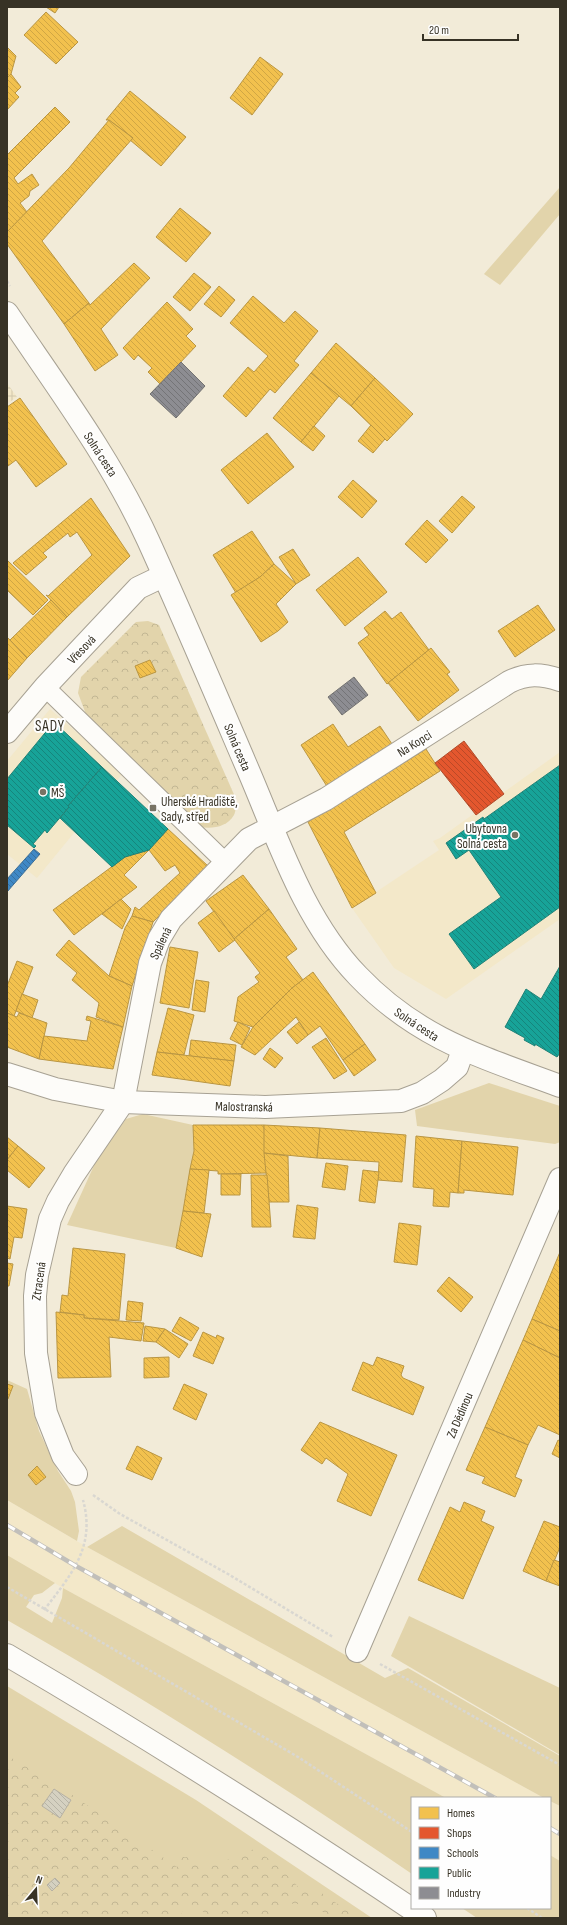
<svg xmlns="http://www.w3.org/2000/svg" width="567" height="1925" viewBox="0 0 567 1925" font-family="'Sofia Sans Condensed',sans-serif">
  <defs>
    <pattern id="industrial-grid" width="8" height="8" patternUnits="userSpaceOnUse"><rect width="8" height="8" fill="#f3e8c9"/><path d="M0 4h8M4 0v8" fill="none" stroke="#d1c7ac"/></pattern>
    <pattern id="forest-crowns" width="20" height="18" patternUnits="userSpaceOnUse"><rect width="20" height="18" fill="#e2d4ab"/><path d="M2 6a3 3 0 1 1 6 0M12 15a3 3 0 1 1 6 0" fill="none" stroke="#c2b693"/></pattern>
    <pattern id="homes-back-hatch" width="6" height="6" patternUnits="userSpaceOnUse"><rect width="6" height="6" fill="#f2c14e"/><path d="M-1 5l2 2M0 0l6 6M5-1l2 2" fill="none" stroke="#d0a644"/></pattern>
    <pattern id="shops-back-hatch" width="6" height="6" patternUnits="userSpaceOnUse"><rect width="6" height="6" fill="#e4572e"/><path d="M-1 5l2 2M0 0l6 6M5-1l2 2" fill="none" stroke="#ba4927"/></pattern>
    <pattern id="schools-back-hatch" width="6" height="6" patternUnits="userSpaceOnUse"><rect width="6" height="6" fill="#3f88c5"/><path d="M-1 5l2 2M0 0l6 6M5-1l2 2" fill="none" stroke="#3670a0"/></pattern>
    <pattern id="public-back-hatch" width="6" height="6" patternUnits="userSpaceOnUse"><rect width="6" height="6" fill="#17a398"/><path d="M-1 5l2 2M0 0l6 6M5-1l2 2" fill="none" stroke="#16857c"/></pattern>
    <pattern id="industry-back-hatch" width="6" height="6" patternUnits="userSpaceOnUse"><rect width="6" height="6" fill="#8d8d92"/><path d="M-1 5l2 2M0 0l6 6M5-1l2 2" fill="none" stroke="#747477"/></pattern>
    <pattern id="building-back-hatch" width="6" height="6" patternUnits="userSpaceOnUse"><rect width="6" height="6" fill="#d5d1c1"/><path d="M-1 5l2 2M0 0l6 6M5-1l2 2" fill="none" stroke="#b7b4a6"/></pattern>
  </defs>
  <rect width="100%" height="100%" fill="#f2ebd8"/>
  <g fill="#f3e8c9">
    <path d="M50,709L123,773L37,878L7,854V761Z"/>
    <path d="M560,752V919L446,999L394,968L352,908L439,850L433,841L440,838Z"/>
    <path d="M7,1500L87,1547L544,1798H446L63,1588L7,1555Z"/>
    <path d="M550,1801L560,1806V1861L550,1855Z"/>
  </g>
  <path fill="url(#industrial-grid)" d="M7,383L17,397L7,404Z"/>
  <g fill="#e2d4ab">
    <path d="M560,187V214L500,285L484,274Z"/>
    <path d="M489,1083L560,1106V1142L555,1144L417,1126L415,1110Z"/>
    <path d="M143,1114L193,1125L194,1151L176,1248L67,1225L97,1159L126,1119Z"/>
    <path d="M7,1380L27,1389L39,1431L58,1471L71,1491L75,1502L79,1531L77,1541L7,1500Z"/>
    <path d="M122,1526L385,1678L408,1668L560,1756V1806L550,1801V1798H544L87,1547Z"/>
    <path d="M7,1555L55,1583L42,1593L34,1595L26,1607L52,1623L62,1598L63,1588L446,1798H412V1874C280,1784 146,1699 7,1620Z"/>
    <path d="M409,1616L560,1688V1755L391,1656Z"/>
    <path d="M7,1686L196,1800L372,1918H101L7,1828Z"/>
    <path d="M550,1855L560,1861V1918H477L462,1908H550Z"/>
  </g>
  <g fill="url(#forest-crowns)">
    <path d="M148,621L159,625L236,799C236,803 236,811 234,815C227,827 213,829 200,827L87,717L78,693L81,677L136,622Z"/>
    <path d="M7,1755L74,1796L177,1867L182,1857C195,1856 204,1867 217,1865C229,1863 235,1849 247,1849C263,1848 293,1881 303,1892L319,1891L358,1918H333L332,1916C309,1906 296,1899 271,1908L273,1918H207V1914L186,1901L180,1918H7Z"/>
  </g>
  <g fill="url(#homes-back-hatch)" stroke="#ba9642">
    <path d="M46,7H59L55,13Z"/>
    <path d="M46,12L78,42L56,64L24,35Z"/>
    <path d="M7,47L16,56L11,74L7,78Z"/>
    <path d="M260,57L283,74L252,115L230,98Z"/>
    <path d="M11,74L21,87L15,93L19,97L7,110V78Z"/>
    <path d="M130,91L186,137L161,166L130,140L133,138L109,120H106Z"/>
    <path d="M55,107L70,122L14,178L18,184L32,174L39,185L30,191L29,196L20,203L27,212L7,232V155Z"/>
    <path d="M109,120L133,138L42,241L89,303L64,324L7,244V232L69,168Z"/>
    <path d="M180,208L211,233L186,262L156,237Z"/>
    <path d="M134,263L150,278L101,329L118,355L95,371L64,324L89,303L90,305Z"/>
    <path d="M194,273L211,287L190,311L173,297Z"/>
    <path d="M219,286L235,300L221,317L204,304Z"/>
    <path d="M253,296L284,323L295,311L318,331L294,361L299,365L275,393L270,389L246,417L223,396L248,367L254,372L268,356L230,323Z"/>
    <path d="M167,302L193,329L186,336L196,346L160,384L148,372L152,368L138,355L134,360L123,348Z"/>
    <path d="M336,343L375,378L351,406L311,373Z"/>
    <path d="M311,373L339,396L301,442L273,418Z"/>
    <path d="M375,378L413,414L387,441L351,406Z"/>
    <path d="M20,398L67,464L36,487L16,460L8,466L7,465V407Z"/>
    <path d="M371,425L385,439L373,453L358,441Z"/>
    <path d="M314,426L325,436L313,451L301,442Z"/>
    <path d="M267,433L294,467L248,504L221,470Z"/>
    <path d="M353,480L377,501L362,518L338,497Z"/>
    <path d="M462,496L475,507L452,533L439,521Z"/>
    <path d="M91,498L130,556L67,617L46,595L48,596L92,555L77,532L70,537L68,533L43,553L47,557L26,575L13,563Z"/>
    <path d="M427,520L448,540L426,563L405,544Z"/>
    <path d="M252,531L274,564L260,577L236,593L213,555Z"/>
    <path d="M293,549L310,575L296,584L279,557Z"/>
    <path d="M358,557L387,592L345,626L316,590Z"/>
    <path d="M7,560L48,600L33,615L7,590Z"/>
    <path d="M274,564L296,584L276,604L288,622L278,631L261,642L231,595L260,577Z"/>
    <path d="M51,600L67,617L27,658L10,640Z"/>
    <path d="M538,605L555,630L515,657L498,631Z"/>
    <path d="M385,611L392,619L401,612L429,650L387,684L358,643L369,635L364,628Z"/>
    <path d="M7,637L27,658L7,681Z"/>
    <path d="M431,648L450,672L447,674L459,690L418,721L388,683Z"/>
    <path d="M150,660L156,672L140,678L135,666Z"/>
    <path d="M333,724L348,747L380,726L394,747L328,788L301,745Z"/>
    <path d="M426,749L440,771L344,832L376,893L352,908L308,822Z"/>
    <path d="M168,829L208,866L153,922L132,916L135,907L139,910L180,873L175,865L165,871L149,850Z"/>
    <path d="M149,850L124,875L137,887L74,935L53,910L125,857Z"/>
    <path d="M243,875L269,909L234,939L206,901Z"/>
    <path d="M121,899L131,909L122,929L102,914Z"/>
    <path d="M269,909L297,949L286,957L303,980L292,988L253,1027L234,1021L238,997L259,982L255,977L260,973L234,939Z"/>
    <path d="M214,911L235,940L219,952L198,923Z"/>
    <path d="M132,916L153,922L132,986L109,976L125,928Z"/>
    <path d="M69,940L109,976L132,986L123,1027L96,1017L99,1003L72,980L77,973L56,955Z"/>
    <path d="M170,947L198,952L189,1008L160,1003Z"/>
    <path d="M17,961L33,967L14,1016L7,1013V986Z"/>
    <path d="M313,972L365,1044L343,1060L320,1026L308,1035L296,1017L255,1055L241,1047L253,1027L292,988Z"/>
    <path d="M196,980L209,982L205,1012L192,1010Z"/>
    <path d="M22,994L38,1000L32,1018L16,1011Z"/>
    <path d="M168,1008L194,1015L184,1055L157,1052Z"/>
    <path d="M7,1013L17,1017L19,1013L47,1023L39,1059L7,1047Z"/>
    <path d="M87,1016L123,1027L113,1069L39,1059L44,1036L87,1041L91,1021L86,1020Z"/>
    <path d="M238,1022L250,1028L242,1045L230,1039Z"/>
    <path d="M299,1022L308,1035L297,1044L287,1032Z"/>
    <path d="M326,1038L347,1071L334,1079L312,1047Z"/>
    <path d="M191,1040L236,1045L234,1061L189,1056Z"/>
    <path d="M365,1044L376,1060L354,1076L343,1060Z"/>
    <path d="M270,1048L283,1058L275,1068L263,1059Z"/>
    <path d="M157,1052L234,1061L230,1086L152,1075Z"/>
    <path d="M193,1125H264L267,1173L218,1174V1171L190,1169L194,1151Z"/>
    <path d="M264,1125L320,1128L317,1158L264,1153Z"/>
    <path d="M320,1128L406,1135L402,1182L378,1180L379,1162L317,1158Z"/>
    <path d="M416,1136L462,1141L458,1193L450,1192L449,1207L433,1206L434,1189L413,1187Z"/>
    <path d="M7,1137L18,1146L7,1160Z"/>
    <path d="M462,1141L518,1147L513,1195L464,1190V1193H458Z"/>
    <path d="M18,1146L45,1168L29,1188L7,1170V1160Z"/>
    <path d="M264,1153L288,1156L289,1202H269Z"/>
    <path d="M326,1163L348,1166L345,1190L322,1187Z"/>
    <path d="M190,1169L209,1170L204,1213L183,1211Z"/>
    <path d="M363,1170L379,1172L375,1203L359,1201Z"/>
    <path d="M221,1174H241L240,1195H221Z"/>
    <path d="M251,1175H267L271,1227H252Z"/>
    <path d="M297,1205L318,1208L315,1239L293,1237Z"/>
    <path d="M7,1206L27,1209L22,1238L14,1237L10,1259L7,1258Z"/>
    <path d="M183,1211L211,1214L202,1257L176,1248Z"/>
    <path d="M399,1223L421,1226L417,1265L394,1262Z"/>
    <path d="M73,1248L125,1254L119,1320L84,1318V1315L60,1312L62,1295L68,1296Z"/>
    <path d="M560,1252V1331L532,1319Z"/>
    <path d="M7,1263L13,1264L9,1286H7Z"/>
    <path d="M449,1277L473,1297L461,1312L437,1291Z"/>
    <path d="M128,1301L143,1303L141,1321L126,1320Z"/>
    <path d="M56,1312L84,1315V1318L144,1323L141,1341L109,1337L111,1377L58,1378Z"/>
    <path d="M180,1317L199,1328L191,1341L172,1331Z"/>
    <path d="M532,1319L560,1331V1358L523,1340Z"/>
    <path d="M145,1326L165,1329L156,1342L143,1341Z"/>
    <path d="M165,1329L188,1344L179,1358L156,1342Z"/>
    <path d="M203,1332L216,1338L217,1335L224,1338L213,1364L193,1356Z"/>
    <path d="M523,1340L560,1358V1435L538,1425L528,1445L485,1427Z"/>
    <path d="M169,1357V1377L144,1378V1358Z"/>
    <path d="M377,1357L404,1366L401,1375L403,1378L424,1387L413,1415L352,1390L363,1362L373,1366Z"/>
    <path d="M7,1384L13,1386L8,1399L7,1398Z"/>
    <path d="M184,1384L207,1394L196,1420L173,1409Z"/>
    <path d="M320,1422L397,1455L371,1516L337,1501L348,1474L326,1458L322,1464L301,1450Z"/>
    <path d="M485,1427L528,1445L515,1477L522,1480L515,1497L482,1483L485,1477L466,1470Z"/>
    <path d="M558,1440L560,1441V1458L552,1454Z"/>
    <path d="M137,1446L162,1458L152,1480L126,1469Z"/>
    <path d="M37,1466L46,1477L36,1485L28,1475Z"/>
    <path d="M464,1502L485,1511L481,1521L494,1527L463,1599L418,1580L450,1507L460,1512Z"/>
    <path d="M544,1521L560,1527V1547L546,1581L523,1571Z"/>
    <path d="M554,1560L560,1562V1586L546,1581Z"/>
  </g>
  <path fill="url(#shops-back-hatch)" stroke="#b04c2b" d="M464,741L504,794L476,815L435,763Z"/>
  <path fill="url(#schools-back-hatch)" stroke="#3d6e95" d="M34,849L40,854L7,892V879Z"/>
  <g fill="url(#public-back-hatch)" stroke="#218176">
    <path d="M54,722L102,767L68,806L69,807L47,833L45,830L33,844L36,846L34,848L7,825V779Z"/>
    <path d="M560,765V907L474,969L449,934L501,897L469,850L456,859L446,843L483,817L484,819Z"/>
    <path d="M102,767L168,829L149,850L125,857L112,867L60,818L69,807L68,806Z"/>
    <path d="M560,966V1053L557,1057L535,1044V1046L524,1040L525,1038L505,1027L526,989L541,999Z"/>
  </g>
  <g fill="url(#industry-back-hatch)" stroke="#737271">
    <path d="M181,362L205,386L176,418L150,394Z"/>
    <path d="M354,677L368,695L342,715L328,697Z"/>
  </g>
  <g fill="url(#building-back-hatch)" stroke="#b6b1a3">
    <path d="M54,1789L71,1800L60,1818L42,1806Z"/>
    <path d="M55,1878L60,1883L52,1891L47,1885Z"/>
  </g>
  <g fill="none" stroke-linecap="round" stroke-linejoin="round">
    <g stroke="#a7a193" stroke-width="20">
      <path id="service" d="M45,687L225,862"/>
    </g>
    <g stroke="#a7a193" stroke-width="24">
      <g id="minor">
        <path d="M7,732L45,687L138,588L163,576"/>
        <path d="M7,1074L55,1089L123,1102L265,1107L401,1101L422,1093L442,1080L457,1067L463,1050"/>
        <path d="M76,1474L63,1456L46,1413L36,1353L35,1296L37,1275L50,1219L58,1201L74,1174L123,1102L150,963L159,939L171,919L249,839L326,799L509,682C527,673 541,674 560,680"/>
        <path d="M357,1651L560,1179"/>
      </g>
    </g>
    <g stroke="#a7a193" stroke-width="24">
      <path id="tertiary" d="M7,313C57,387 111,459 148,540C183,617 216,695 249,772C279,842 304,920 358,976C418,1039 482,1057 560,1086"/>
    </g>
    <g stroke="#a7a193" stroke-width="24">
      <path id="primary" d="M7,1655C149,1738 288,1826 425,1918"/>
    </g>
    <g stroke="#d9d7d1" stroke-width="2.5" stroke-dasharray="3 2" stroke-linecap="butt">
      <path d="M7,281L10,286"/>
      <path d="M93,1495L120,1514L228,1574L333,1637"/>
      <path d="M7,1587L298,1757L412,1832"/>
      <path d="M44,1610C71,1575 96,1547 83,1500"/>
      <path d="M380,1664L560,1765"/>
      <path d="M527,1908L542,1918"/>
    </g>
    <use href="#service" stroke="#fdfcf9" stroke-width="18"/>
    <use href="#minor" stroke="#fdfcf9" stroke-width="22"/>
    <use href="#tertiary" stroke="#fdfcf9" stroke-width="22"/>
    <use href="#primary" stroke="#fdfcf9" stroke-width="22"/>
    <g stroke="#c1bfba" stroke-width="4.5">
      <g id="rail">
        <path d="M7,1525L76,1566L495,1798"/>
        <path d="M550,1828L560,1834"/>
      </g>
    </g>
    <use href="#rail" stroke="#fefefe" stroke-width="3" stroke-dasharray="9" stroke-linecap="butt"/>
  </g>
  <g fill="#787364" stroke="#fefefe" stroke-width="1.5">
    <circle cx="43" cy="792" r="4"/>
    <rect x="149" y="804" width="8" height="8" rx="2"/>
    <circle cx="515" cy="835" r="4"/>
  </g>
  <g text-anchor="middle" stroke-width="4" stroke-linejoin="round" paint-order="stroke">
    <g font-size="13" fill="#373225" stroke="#fefefe">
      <text transform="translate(101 454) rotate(57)" y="5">Solná cesta</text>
      <text transform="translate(81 649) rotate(-46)" y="5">Vřesová</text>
      <text transform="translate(414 743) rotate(-32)" y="5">Na Kopci</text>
      <text transform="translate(238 747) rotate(67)" y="5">Solná cesta</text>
      <text transform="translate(160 943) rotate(-65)" y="5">Spálená</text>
      <text transform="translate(417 1024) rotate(33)" y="5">Solná cesta</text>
      <text transform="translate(244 1106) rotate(1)" y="5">Malostranská</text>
      <text transform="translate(38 1281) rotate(-82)" y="5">Ztracená</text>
      <text transform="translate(459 1415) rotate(-67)" y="5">Za Dědinou</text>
    </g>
    <g font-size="13" fill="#373225" stroke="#fefefe" text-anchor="start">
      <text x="51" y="797">MŠ</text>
      <text x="161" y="806">Uherské Hradiště,<tspan x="161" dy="15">Sady, střed</tspan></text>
      <text x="507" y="833" text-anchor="end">Ubytovna<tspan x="507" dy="15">Solná cesta</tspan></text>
    </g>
    <g font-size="15" letter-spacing="1" fill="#373225" stroke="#fefefe">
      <text x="50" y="731">SADY</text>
    </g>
  </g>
  <rect width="567" height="1925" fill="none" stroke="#373225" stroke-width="16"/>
  <rect x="411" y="1797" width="140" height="112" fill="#fefefe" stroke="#aeaca7"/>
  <rect x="419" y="1807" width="20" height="12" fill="#f2c14e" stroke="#aeaca7"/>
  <text x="447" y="1817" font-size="12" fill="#373225">Homes</text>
  <rect x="419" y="1827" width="20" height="12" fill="#e4572e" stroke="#aeaca7"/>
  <text x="447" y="1837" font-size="12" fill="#373225">Shops</text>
  <rect x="419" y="1847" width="20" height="12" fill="#3f88c5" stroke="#aeaca7"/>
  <text x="447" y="1857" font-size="12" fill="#373225">Schools</text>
  <rect x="419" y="1867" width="20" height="12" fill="#17a398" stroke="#aeaca7"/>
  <text x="447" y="1877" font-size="12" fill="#373225">Public</text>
  <rect x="419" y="1887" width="20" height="12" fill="#8d8d92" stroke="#aeaca7"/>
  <text x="447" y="1897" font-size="12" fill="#373225">Industry</text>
  <g transform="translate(36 1889) rotate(19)" stroke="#fefefe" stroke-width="3" paint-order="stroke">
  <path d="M0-3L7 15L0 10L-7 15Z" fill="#373225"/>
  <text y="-6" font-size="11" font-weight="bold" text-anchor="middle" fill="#373225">N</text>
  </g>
  <path d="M423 34v6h95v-6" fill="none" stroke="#373225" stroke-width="2"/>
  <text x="429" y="34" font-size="12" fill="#373225" stroke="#fefefe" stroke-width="3" paint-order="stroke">20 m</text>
</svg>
